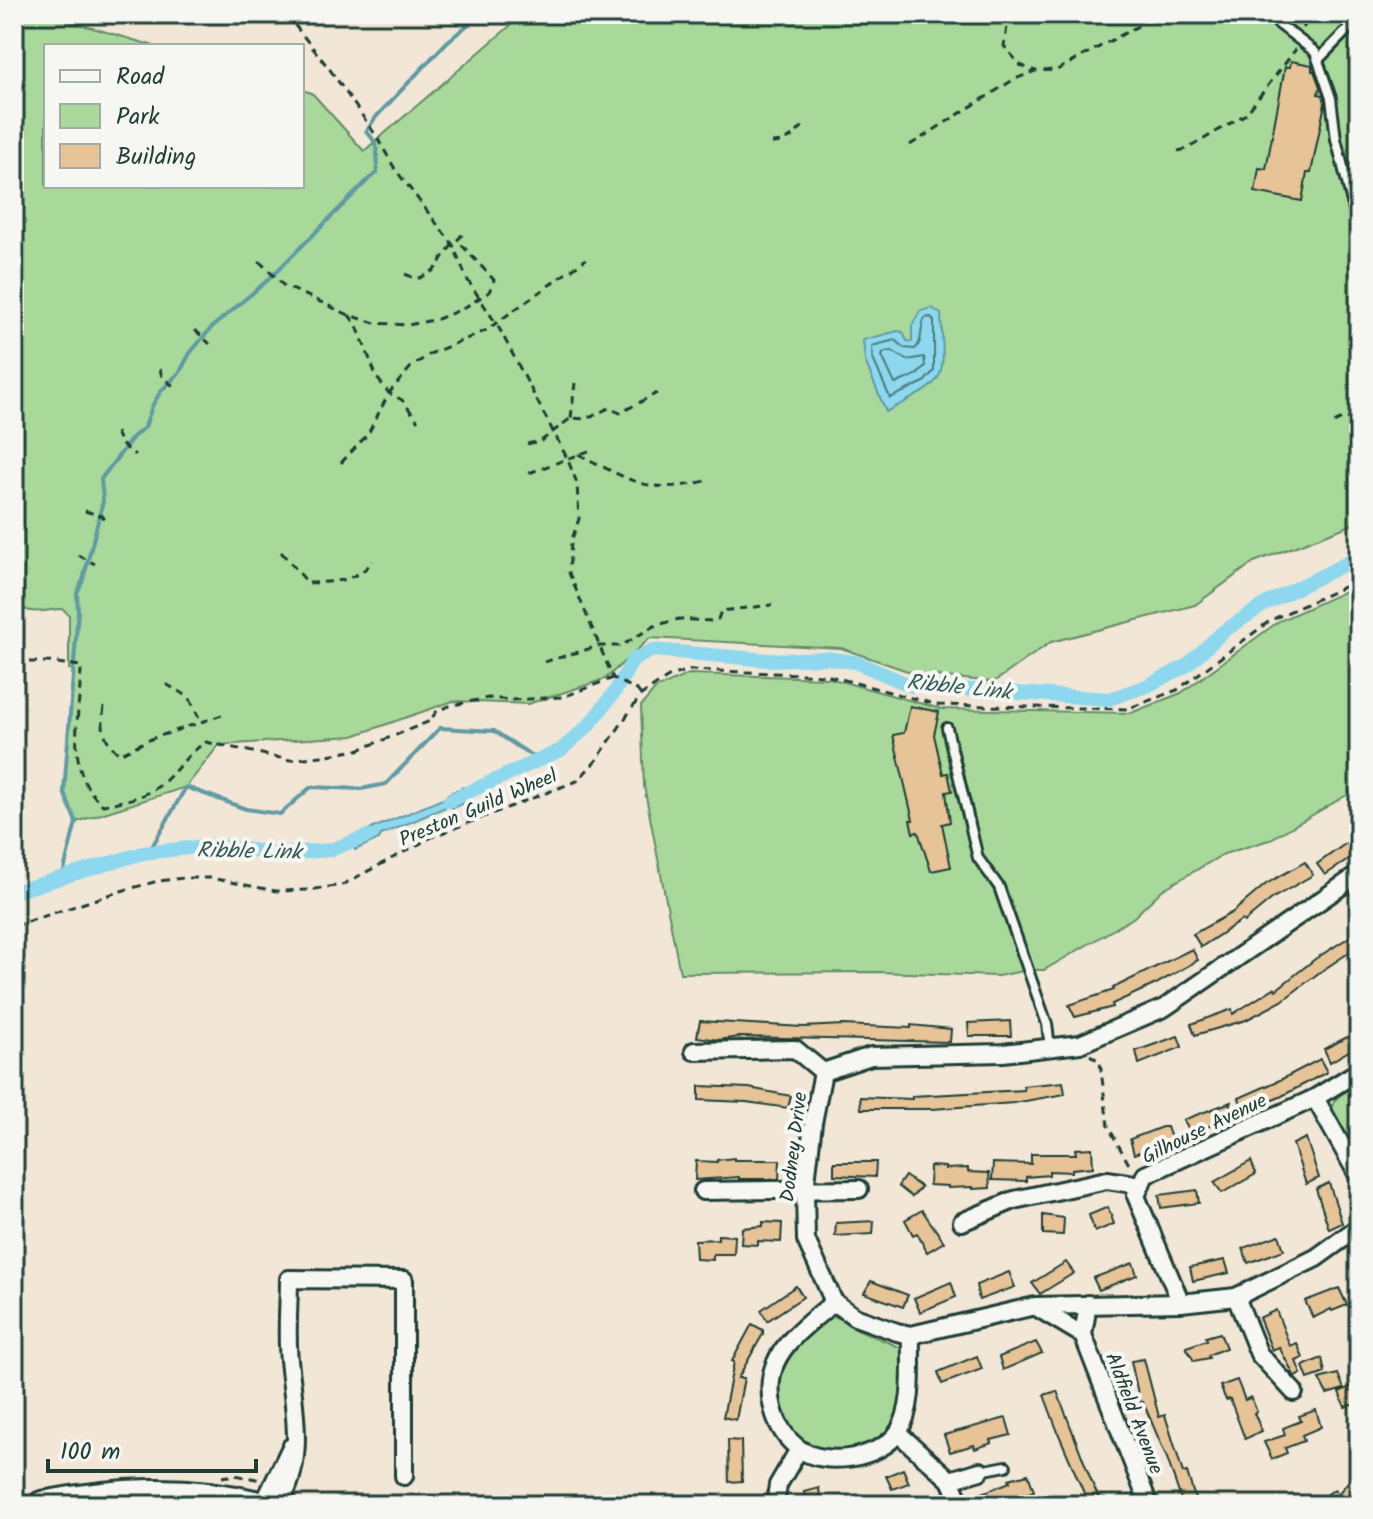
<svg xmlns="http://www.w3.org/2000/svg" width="1373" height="1519" viewBox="0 0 1373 1519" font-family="Kalam,sans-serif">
  <rect width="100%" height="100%" fill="#f2e7d7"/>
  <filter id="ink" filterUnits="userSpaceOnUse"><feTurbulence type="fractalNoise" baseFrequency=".0125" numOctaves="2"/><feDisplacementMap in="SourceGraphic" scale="16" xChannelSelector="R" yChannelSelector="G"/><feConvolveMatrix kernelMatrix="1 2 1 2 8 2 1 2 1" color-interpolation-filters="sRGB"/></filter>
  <g filter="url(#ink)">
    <g fill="#a9d99a" stroke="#648b67" stroke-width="2">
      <path d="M14,14H58L62,19L154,46H46V186H302V90L312,93L364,151L524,14H1359V522L1254,562L1195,605L1051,642L994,682L916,674L841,648L650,638L605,679L528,704L453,701L353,736L219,745L186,787L76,822L64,792L73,670L69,669V615L63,609C43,609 30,619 14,600Z"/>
      <path d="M1359,585V788L1269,840L1224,854L1162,890L1133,918L1044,970H1028L998,976L877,972L680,973L644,786L641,706L655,689L689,674L829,678L941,709L1131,713L1181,693L1279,621Z"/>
      <path d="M1359,1085V1164C1351,1150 1322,1114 1336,1099C1341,1093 1352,1089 1359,1085Z"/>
      <path d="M830,1316L840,1318L857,1329L906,1350C905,1369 907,1394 901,1411C886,1455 823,1469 791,1432C775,1414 774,1377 785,1356C792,1344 818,1323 830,1316Z"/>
    </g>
    <g fill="#8dd8ee" stroke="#619aa4" stroke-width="2">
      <path d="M932,308L941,314C945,385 948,379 886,412L865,361L863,340L898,331L903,332L907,341L912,342V326L920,311Z"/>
      <path d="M463,787L470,801L453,808L448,806L381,835L379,839L355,850L349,838L445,798L448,794Z"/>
    </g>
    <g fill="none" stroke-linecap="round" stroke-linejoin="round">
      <g stroke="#4b7b7e" stroke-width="2">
        <path d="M931,317L934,321V371L924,382L890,398L873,359L872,346L895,340L904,348L915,349C924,341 919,328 925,318Z"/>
        <path d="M892,351L907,360L924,357L925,366L918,374L895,384L882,356L884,352Z"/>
      </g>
      <g stroke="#619aa4" stroke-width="4">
        <path d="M149,852L186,787L246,809L280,814L311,787L361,789L386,784L440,728L494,731L540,761"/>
        <path d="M62,878L76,822L64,792L78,611L77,593L83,580L103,501L101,479L133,437L145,427L152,406L161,391L180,372L190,353L212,327L268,280L368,180L377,173C377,158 380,142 366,132L375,118L447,42L481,14"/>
      </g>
      <g stroke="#8dd8ee" stroke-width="14">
        <path d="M449,801L561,750L589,725L614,693L633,660L653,650L768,660L826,658L855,662L912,686L1109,699L1147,686L1186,666L1224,631L1267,603L1359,557"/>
        <path d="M14,892L143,853L216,845L279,854L330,850L368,836"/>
      </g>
    </g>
    <g fill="#e7c398" stroke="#1f3d34" stroke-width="2">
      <path d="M1291,61L1312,65V71H1314L1320,87L1318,94L1323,95L1325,103L1311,173H1307L1302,201L1255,192L1259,168L1266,169L1285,67H1290Z"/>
      <path d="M910,706L939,712L934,735L943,774L948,773L952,791L946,792L950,822L942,824L951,867L931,871L918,832L913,833L910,820H913L893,735L904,733Z"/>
      <path d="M1359,834V853L1325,875L1317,864Z"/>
      <path d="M1305,862L1313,875L1273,898L1244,922L1242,920L1201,947L1193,934L1233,912L1266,884Z"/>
      <path d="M1359,931V946L1320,972L1282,1001L1246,1020L1195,1035L1191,1024L1232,1009L1233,1014L1274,988L1276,990L1315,959Z"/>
      <path d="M1192,949L1198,960L1156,984L1112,1004L1113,1007L1075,1017L1069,1005L1114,990L1113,988Z"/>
      <path d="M700,1021L803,1027L843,1025L911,1028V1025L951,1029L950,1042L739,1037L719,1040L697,1037Z"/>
      <path d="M1010,1021L1011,1036H969L968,1023Z"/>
      <path d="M1359,1031V1045L1330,1062L1324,1049Z"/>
      <path d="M1178,1036L1182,1047L1139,1064L1136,1051Z"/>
      <path d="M1320,1059L1327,1072L1280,1097L1244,1112L1239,1098L1280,1080Z"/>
      <path d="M1063,1082L1065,1094L1014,1103L932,1109H861L860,1097L912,1099V1096L1024,1090L1023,1086Z"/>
      <path d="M699,1086L749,1088L791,1096L788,1108L746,1102L699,1100Z"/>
      <path d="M1231,1102L1225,1120L1191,1133L1183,1120Z"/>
      <path d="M1162,1127H1167L1172,1141L1134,1154L1130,1139Z"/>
      <path d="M1306,1138L1319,1178L1306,1184L1293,1144Z"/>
      <path d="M1092,1148L1093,1167L1072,1169V1172L1049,1171V1175L1026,1177V1181L992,1180L993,1163L1031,1164V1154H1076L1075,1149Z"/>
      <path d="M734,1158V1160H780L779,1179H739V1177L695,1180L696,1161L717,1162V1160Z"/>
      <path d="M1251,1161L1256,1174L1222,1193L1214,1182Z"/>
      <path d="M834,1162H876L875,1177L834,1175Z"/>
      <path d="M930,1166L945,1167V1169L968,1168V1172L989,1173L990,1188L973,1189V1187L948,1188V1186L929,1185Z"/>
      <path d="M905,1176L921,1187L912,1197L898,1186Z"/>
      <path d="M1329,1183L1342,1223L1329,1229L1316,1189Z"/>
      <path d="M1197,1190L1199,1203L1161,1208L1159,1195Z"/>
      <path d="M1108,1207L1114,1224L1095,1232L1089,1215Z"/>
      <path d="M922,1210L944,1242L927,1252L917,1233L913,1235L905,1220Z"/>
      <path d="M1043,1215L1064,1218L1063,1235L1043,1234Z"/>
      <path d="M874,1221L873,1234L835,1236L836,1223Z"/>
      <path d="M763,1222L782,1223L781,1242L758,1241V1245L741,1244L742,1228L763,1226Z"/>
      <path d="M718,1235L735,1236L734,1254H713V1260L696,1259L695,1240L718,1239Z"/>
      <path d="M1279,1235L1284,1250L1248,1263L1243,1248Z"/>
      <path d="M1225,1260L1229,1273L1193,1281L1190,1267Z"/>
      <path d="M1066,1262L1074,1273L1040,1294L1032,1283Z"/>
      <path d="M1133,1263L1137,1275L1099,1290L1093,1278Z"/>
      <path d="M1009,1272L1015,1287L979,1300L976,1285Z"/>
      <path d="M871,1281L908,1295L903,1307L864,1293Z"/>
      <path d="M951,1282L956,1297L920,1312L914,1298Z"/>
      <path d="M796,1286L803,1297L767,1321L761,1310Z"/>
      <path d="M1339,1288L1347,1305L1332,1311L1331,1309L1313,1318L1305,1301Z"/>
      <path d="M1276,1310L1290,1346L1297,1343L1303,1358L1296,1361L1301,1374L1295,1377L1279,1347L1272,1350L1259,1318Z"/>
      <path d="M752,1324L763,1330V1334L738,1378H744L736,1420L723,1417L734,1362L732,1361Z"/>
      <path d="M1220,1333L1226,1348L1208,1355L1209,1358L1194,1361L1186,1347L1207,1340L1206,1337Z"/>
      <path d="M1036,1342L1042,1353L1003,1370L999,1357Z"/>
      <path d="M977,1356L982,1369L942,1384L938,1372Z"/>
      <path d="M1322,1358L1325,1373L1308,1379L1303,1366Z"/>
      <path d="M1144,1359L1159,1417L1165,1415L1183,1473L1187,1472L1197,1505H1183L1167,1458L1143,1402L1140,1403L1131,1361Z"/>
      <path d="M1338,1374L1344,1389L1327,1394L1319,1379Z"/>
      <path d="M1237,1380L1245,1400L1251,1397L1257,1412L1254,1413L1262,1431L1245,1439L1230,1399L1226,1400L1220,1386Z"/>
      <path d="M1354,1385L1359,1403L1345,1407L1339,1392Z"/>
      <path d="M1057,1391L1093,1485L1102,1505H1089L1059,1435L1044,1395Z"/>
      <path d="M1316,1410L1321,1427L1302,1435L1304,1441L1285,1448L1287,1453L1272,1459L1264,1442L1285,1435L1283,1428L1301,1421L1299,1416Z"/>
      <path d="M1006,1418L1011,1435L991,1440L992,1443L975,1449L974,1445L950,1452L944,1435Z"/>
      <path d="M728,1440L741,1441L742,1481L729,1482Z"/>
      <path d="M903,1469L909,1483L892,1489L886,1476Z"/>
      <path d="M1359,1469V1490L1343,1501L1345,1505H1312L1335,1489L1338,1494Z"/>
      <path d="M1028,1474L1034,1491L998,1505H972L970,1498L1010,1482L1009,1479Z"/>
      <path d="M819,1488L821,1505H806L804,1492Z"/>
    </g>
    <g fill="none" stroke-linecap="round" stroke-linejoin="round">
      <g stroke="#1f3d34" stroke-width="14">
        <g id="service">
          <path d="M1266,14L1315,52L1331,98L1336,139L1359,230"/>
          <path d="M1318,60L1359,18"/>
          <path d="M947,728L978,858L999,887L1047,1024L1050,1047"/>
          <path d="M980,1471L1006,1466"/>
        </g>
      </g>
      <g stroke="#1f3d34" stroke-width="22">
        <g id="minor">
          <path d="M1359,874L1164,1008L1080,1044L1003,1053L871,1056L823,1072L813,1123L805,1190L806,1240L834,1302L855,1317L897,1332L911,1335L1035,1306L1181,1303L1236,1297L1316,1258L1359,1227"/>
          <path d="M694,1051L795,1049L823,1072"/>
          <path d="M1315,1098L1359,1177"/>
          <path d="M703,1191L859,1189"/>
          <path d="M962,1222L1014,1200L1107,1180L1141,1185"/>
          <path d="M1236,1297L1259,1354L1294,1392"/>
          <path d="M834,1302C813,1320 786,1338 775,1364C764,1392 774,1430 798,1448C824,1468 881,1459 899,1431C915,1405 910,1365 911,1335"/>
          <path d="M1181,1303L1136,1196L1145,1175L1315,1098L1359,1071"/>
          <path d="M1088,1304L1083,1335L1149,1505"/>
          <path d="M1036,1307L1083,1335"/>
          <path d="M898,1433L950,1480L961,1505"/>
          <path d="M950,1480L980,1471"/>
          <path d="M263,1505L291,1447"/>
          <path d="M279,1505C306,1460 294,1410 289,1360C286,1334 289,1306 289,1279L404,1280V1476"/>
          <path d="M775,1505L778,1485L799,1449"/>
        </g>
      </g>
      <g stroke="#1f3d34" stroke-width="32">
        <path id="trunk" d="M42,1505C115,1491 187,1487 259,1505"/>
      </g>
      <g stroke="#1f3d34" stroke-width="3" stroke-dasharray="8 6" stroke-linecap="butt">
        <path d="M286,14L331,71L375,134L395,169L453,245L467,279L499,328L567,458L577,483L579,519L571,542L569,573L613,678L637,690L641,695"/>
        <path d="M1009,14L1004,46L1020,65L1035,71"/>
        <path d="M1303,28L1312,14"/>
        <path d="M772,143C788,143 795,134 805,124"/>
        <path d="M910,145L1013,80L1035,71L1057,70L1160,14"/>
        <path d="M1178,151L1187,149L1246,114L1296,49"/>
        <path d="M259,261L283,285L349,315L375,323L408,325L438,319L462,309L489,292L494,280L458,241"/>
        <path d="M405,274L417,279C444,268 434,265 450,248C454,242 459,240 463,233"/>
        <path d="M349,315L357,326L377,378L389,393L402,400L418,421"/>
        <path d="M195,330L210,344"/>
        <path d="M160,369L162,377L176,388"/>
        <path d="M571,418L575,383"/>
        <path d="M1334,423L1342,419H1353"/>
        <path d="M116,432L121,444L135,455"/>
        <path d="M527,444L541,441L571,418L585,419L609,408L620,413L657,393"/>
        <path d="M578,454C629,479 646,496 705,481"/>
        <path d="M341,463L368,434L389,393L411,367L430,354L485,331L586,259"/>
        <path d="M529,473L594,449"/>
        <path d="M85,511L102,516L107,521"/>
        <path d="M281,552L308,583C333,582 356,582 373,561"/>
        <path d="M78,555L95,564"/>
        <path d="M15,662H48L81,666C81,712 62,771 103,805C125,801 147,797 164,782C179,768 187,754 206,742L290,760L321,756L358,750L396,735L430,721L436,712L449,706L488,698L511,700L563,697L613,678"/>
        <path d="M544,662L599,646H621L654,626L679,619L711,621L718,619L721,611L772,605"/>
        <path d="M166,684L189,697L201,722"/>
        <path d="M104,707C101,728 103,739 119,754L151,739L222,715"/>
        <path d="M14,926L121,891L158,881L184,878H211L276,891L309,890L342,885L434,836L577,781L596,761L641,695L670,676L689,670L826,675L938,705L1127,709L1177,690L1271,620L1359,580"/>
        <path d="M1090,1055L1100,1062L1108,1126L1131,1168"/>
        <path d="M222,1477L234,1475L262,1480"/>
        <path d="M14,1498L25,1494"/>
      </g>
      <use href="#service" stroke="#f6f6f2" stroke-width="8"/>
      <use href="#minor" stroke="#f6f6f2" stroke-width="16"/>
      <use href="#trunk" stroke="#f6f6f2" stroke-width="26"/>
    </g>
  </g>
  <g text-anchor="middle" stroke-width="8" stroke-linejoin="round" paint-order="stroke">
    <g font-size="20" fill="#1f3d34" stroke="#f6f6f2">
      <text transform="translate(478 807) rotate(-23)" y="7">Preston Guild Wheel</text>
      <text transform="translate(1204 1128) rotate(-26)" y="7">Gilhouse Avenue</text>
      <text transform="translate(793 1147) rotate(-83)" y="7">Dodney Drive</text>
      <text transform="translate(1135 1413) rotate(69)" y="7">Aldfield Avenue</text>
    </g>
    <g font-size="22" font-style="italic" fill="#355c59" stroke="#f6f6f2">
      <text transform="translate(959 686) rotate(6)" y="8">Ribble Link</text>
      <text transform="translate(249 850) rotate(1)" y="8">Ribble Link</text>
    </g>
  </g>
  <rect width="1373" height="1519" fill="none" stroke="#f6f6f2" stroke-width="48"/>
  <rect x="24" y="24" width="1325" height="1471" fill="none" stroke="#1f3d34" stroke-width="3" filter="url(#ink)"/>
  <rect x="44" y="44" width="260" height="144" fill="#f6f6f2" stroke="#a0aca6" stroke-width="2"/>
  <rect x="60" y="70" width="40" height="12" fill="#f6f6f2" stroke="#a0aca6" stroke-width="2"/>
  <text x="116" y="84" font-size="24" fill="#1f3d34">Road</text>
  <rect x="60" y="104" width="40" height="24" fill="#a9d99a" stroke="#a0aca6" stroke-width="2"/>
  <text x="116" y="124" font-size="24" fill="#1f3d34">Park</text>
  <rect x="60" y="144" width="40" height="24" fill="#e7c398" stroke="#a0aca6" stroke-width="2"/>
  <text x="116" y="164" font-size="24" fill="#1f3d34">Building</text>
  <path d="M48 1459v12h208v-12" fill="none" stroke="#1f3d34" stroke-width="4"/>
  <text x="60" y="1459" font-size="24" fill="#1f3d34" stroke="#f6f6f2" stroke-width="6" paint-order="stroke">100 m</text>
</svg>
